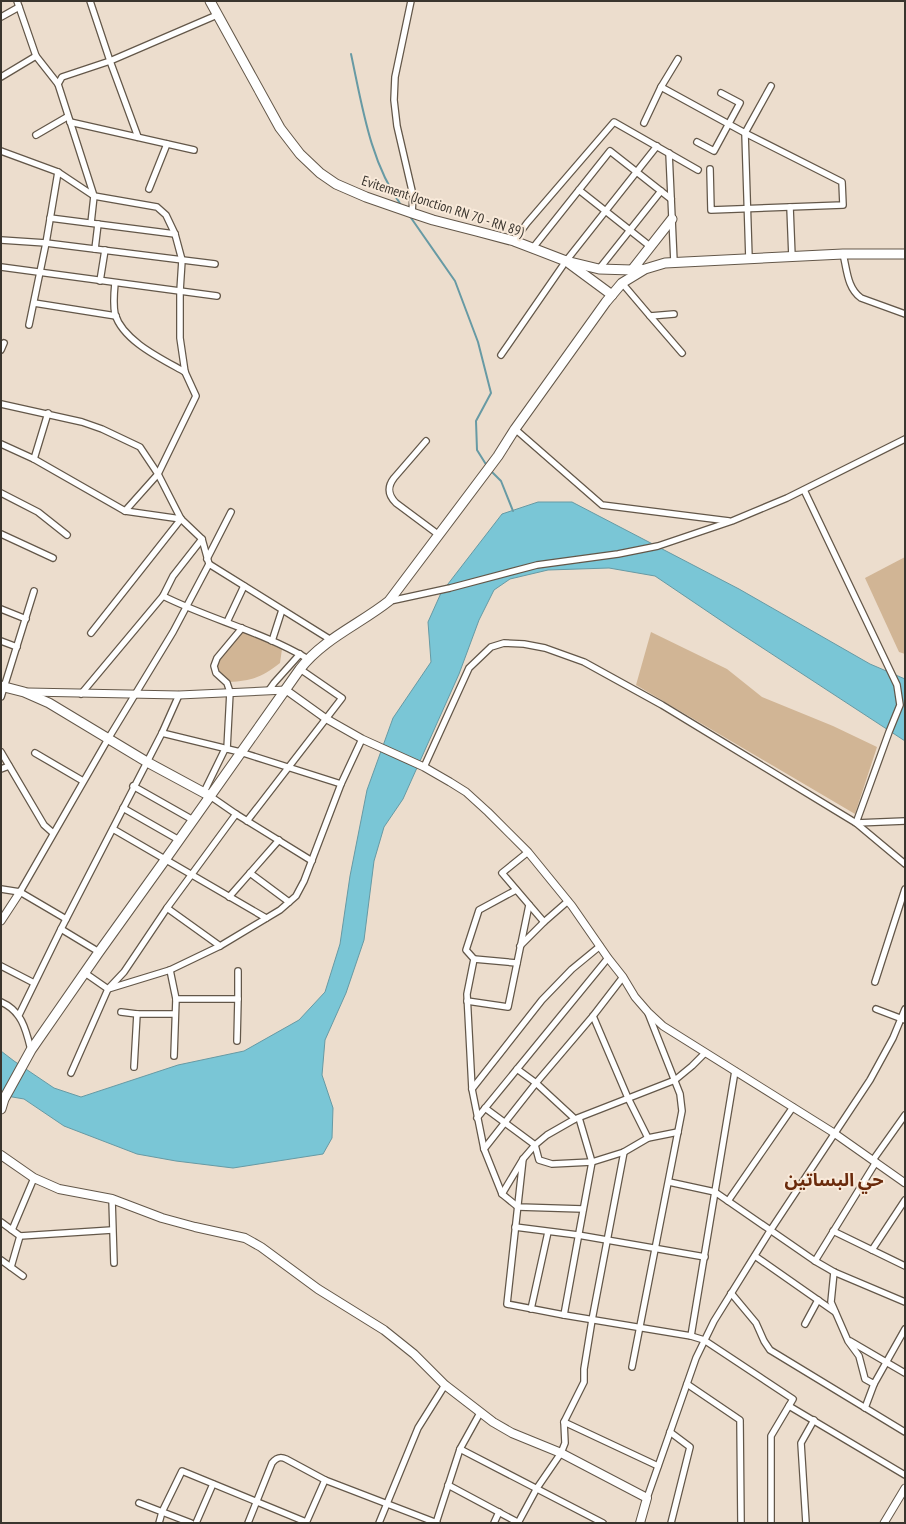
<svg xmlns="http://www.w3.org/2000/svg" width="906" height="1524" viewBox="0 0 906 1524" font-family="'PT Sans Narrow','Noto Sans Arabic',sans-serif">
  <rect width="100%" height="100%" fill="#ecddcd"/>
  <g fill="#d1b595">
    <path d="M905,557V654L899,652L865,578Z"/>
    <path d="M242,632L248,633L282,649L280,663C262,677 252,681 229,682C225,678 218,673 216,668C215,659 235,636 242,632Z"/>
    <path d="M651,632L727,669L762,697L833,726L877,747L855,814L636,685Z"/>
  </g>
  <path fill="#7ac6d6" stroke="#679aa4" d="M538,502H572L739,589L870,664L905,679V741L732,628L655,576L609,568L548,570L510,579L494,590L479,620L459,674L403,799L384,827L374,861L364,940L346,993L325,1040L322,1075L333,1108L332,1138L323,1154L233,1168L176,1161L137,1154L64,1126L24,1099L1,1095V1051L14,1061L54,1088L81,1097L178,1065L244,1051L299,1020L325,992L340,944L350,876L367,790L393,718L431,662L428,622L441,593L502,514Z"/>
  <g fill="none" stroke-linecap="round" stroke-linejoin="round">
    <g stroke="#679aa4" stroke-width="2">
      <path d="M351,54C362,105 370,162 401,205"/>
      <path d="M409,215L455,281L478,342L491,393L476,421L477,450L487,466"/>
      <path d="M491,471L501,481L513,511"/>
    </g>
    <g stroke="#635749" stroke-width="8">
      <g id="minor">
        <path d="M90,1L110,61L138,137"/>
        <path d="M411,1L395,77L394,100L397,126L413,195L412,213"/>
        <path d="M1,17L19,7"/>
        <path d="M36,56L58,84"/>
        <path d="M1,77L36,56L17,1"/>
        <path d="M661,87L745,133L842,182L843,205L711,210L710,169"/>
        <path d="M70,122L194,150"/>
        <path d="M644,123L661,87L678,59"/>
        <path d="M36,135L67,117"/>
        <path d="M697,142L714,151L740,103L721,93"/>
        <path d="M1,151L58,172L94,196L157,207L166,215L175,234L182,260L180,291V338L185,372L196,396L158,474L125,511"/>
        <path d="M669,153L674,262"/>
        <path d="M149,189L167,144"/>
        <path d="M579,190L651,247"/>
        <path d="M790,207L792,257"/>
        <path d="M50,218L175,234"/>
        <path d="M91,223L94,196L58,84L62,77L110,61L217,15"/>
        <path d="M1,240L46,243L215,264"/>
        <path d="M514,241L527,223L614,122L698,170"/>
        <path d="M95,249L98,224"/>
        <path d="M532,249L610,151L671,199"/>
        <path d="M843,254C847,269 847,288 861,298L905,314"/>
        <path d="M749,259L745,133L771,86"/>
        <path d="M1,267L217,296"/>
        <path d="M599,269L661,191"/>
        <path d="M100,281L105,250"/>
        <path d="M115,283C114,293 113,304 115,314C123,341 162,359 185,372"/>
        <path d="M622,283L650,316L674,314"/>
        <path d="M34,303L116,316"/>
        <path d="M650,316L682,353"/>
        <path d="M29,325L46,243L58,172"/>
        <path d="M1,350L4,343"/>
        <path d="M501,355L566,261L657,146"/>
        <path d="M1,404L82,422L102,429L140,447L158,474L181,519L202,539L209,564"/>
        <path d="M515,429L602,505L729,521"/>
        <path d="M426,441L394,478C387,487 388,495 396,503L439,535"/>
        <path d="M1,444L34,459L125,511L181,519"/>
        <path d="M34,459L48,413"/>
        <path d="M804,490L897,685L900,705L889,732L856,823L905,821"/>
        <path d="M1,493L38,512L67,535"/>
        <path d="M1,534L53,558"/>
        <path d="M207,559L231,512"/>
        <path d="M163,596C209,619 263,632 308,659"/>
        <path d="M390,601L450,588L537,565L618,554L658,546L732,521L787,498L905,439"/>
        <path d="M1,609L26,619"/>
        <path d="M227,622L244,586"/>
        <path d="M91,633L181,519"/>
        <path d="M1,641L17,647"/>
        <path d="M272,641L282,610"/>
        <path d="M269,690L274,683L300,654"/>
        <path d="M81,694L163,596L173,576L202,539"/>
        <path d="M1,697L34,591"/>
        <path d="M162,733L240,752L341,784"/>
        <path d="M227,749L230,692L227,683L216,673L214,666L217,658L242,628"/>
        <path d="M1,752L44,825L53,833"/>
        <path d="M35,753L83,781"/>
        <path d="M424,767L469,668L491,647L504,643L524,644L545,648L584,662L662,705L856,823L905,864"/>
        <path d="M1,769L9,766"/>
        <path d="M133,786L193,820"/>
        <path d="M204,792L225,749"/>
        <path d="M210,796L236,814L312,861"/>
        <path d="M123,808L179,840"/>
        <path d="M247,821L342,698L300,669"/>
        <path d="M113,829L266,918"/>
        <path d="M528,852L502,873L544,922"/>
        <path d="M250,873L289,902"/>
        <path d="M1,889L20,892L66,919"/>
        <path d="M516,890L479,910L466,950L474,959L467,994L472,1089L484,1149L502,1194L518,1207L583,1209"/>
        <path d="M20,892L108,739L173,632L209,564L331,640"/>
        <path d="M229,897L279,840"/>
        <path d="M167,908L220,946"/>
        <path d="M61,929L99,952"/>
        <path d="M520,946L544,922L568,901"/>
        <path d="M474,959L517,963"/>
        <path d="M1,966L34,983"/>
        <path d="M170,970L176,999L174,1056"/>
        <path d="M85,973L108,989L170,970L220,946L280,910L296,896L304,881L341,784L362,739"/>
        <path d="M875,982L905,889"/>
        <path d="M176,999H238V971"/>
        <path d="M467,1001L508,1007L529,905"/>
        <path d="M1,1002C22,1011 26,1030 31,1050"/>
        <path d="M876,1009L905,1020"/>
        <path d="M121,1012L137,1014H175"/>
        <path d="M19,1015L61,929L162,733L179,695"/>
        <path d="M593,1016L628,1098L648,1138"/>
        <path d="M237,1041L238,999"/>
        <path d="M134,1067L137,1014"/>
        <path d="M517,1069L536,1083L575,1119"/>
        <path d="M71,1073L108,989L124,972L167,908L236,814"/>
        <path d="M472,1089L542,1000L572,969L600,946"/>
        <path d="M485,1108L535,1145L539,1160L552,1164L592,1162L624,1152L648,1138L678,1132"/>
        <path d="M477,1118L608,958"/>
        <path d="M484,1149L536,1083L593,1016L623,977"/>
        <path d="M523,1159L507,1304L564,1315L691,1336L704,1340L793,1399L771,1436V1523"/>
        <path d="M873,1160L905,1115"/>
        <path d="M669,1182L715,1192L815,1261L834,1272L905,1302"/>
        <path d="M502,1194L523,1159L535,1145L547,1135L575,1119L675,1080L692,1066L705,1053"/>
        <path d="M112,1199L114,1263"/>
        <path d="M728,1201L793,1107"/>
        <path d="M1,1222L20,1236L112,1230"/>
        <path d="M515,1227L578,1235L705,1257"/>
        <path d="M12,1230L34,1178"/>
        <path d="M833,1231L905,1266"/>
        <path d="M872,1250L905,1200"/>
        <path d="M755,1256L835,1312"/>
        <path d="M1,1260L23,1276"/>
        <path d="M815,1261L876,1162"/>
        <path d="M11,1267L20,1236"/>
        <path d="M834,1272L831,1302L848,1341L859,1356L865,1379L874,1384L905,1329"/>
        <path d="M731,1293L756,1323L764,1341L770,1350L905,1432"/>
        <path d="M531,1309L548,1232"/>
        <path d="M564,1315L592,1162L579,1118"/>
        <path d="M805,1324L818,1300"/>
        <path d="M691,1336L735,1071"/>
        <path d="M850,1341L905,1373"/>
        <path d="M632,1367L682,1111L680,1094L648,1013"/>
        <path d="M687,1384L740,1420L741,1523"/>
        <path d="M789,1406L905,1475"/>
        <path d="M865,1408L874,1384"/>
        <path d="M564,1422L658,1466"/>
        <path d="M670,1432L690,1447L671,1523"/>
        <path d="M460,1449L603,1523"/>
        <path d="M448,1485L519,1523"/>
        <path d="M647,1498L696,1358L714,1321L770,1231L870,1080L893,1038L905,1009"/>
        <path d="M139,1503L191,1523"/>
        <path d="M159,1523L162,1512L182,1471L306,1522"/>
        <path d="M196,1523L213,1484"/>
        <path d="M248,1523L272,1463C276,1458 280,1456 286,1459L325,1480"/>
        <path d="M306,1523L325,1480L437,1523"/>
        <path d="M379,1523L418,1428L445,1385"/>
        <path d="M436,1523L460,1449L480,1413"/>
        <path d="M494,1523L499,1512"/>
        <path d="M518,1523L537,1488L561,1453L565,1443L564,1422L584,1382V1369L592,1320L624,1152"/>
        <path d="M806,1523L801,1443L814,1420"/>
      </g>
    </g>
    <g stroke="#635749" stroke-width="9">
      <g id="tertiary">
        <path d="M28,692L179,695L286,690L325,718L362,739L424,767L450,782L466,792L488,812L528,852L572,906L608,958L623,977L635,997L648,1012L663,1026L834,1133L905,1183"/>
        <path d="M1,921L20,892"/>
        <path d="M884,1523L905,1488"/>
      </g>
    </g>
    <g stroke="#635749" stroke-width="10">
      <path id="secondary" d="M1,1155L34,1178L59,1189L112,1199L162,1218L195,1227L245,1238L261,1247L318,1289L384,1330L414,1354L445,1385L493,1422L512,1433L561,1453L647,1498L640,1523"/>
    </g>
    <g stroke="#635749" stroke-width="11">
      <g id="primary">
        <path d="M210,1L280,128L300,154L320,173L336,184L366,197L412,213L433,220L476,231L514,241L566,261L599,269L632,270L641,269"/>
        <path d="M570,264L612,295"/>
        <path d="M632,270L672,219"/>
        <path d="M1,686L24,692L49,703L147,762L210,796"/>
        <path d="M1,1109L4,1099L31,1050L99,952L165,860L300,669C323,639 360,624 389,601L498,456L515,429L606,302L622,283L645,269L665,263L843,254H905"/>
      </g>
    </g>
    <use href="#minor" stroke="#fff" stroke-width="5.5"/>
    <use href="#tertiary" stroke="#fff" stroke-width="7"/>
    <use href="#secondary" stroke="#fff" stroke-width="8"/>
    <use href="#primary" stroke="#fff" stroke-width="9"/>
  </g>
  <g text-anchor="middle" stroke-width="4" stroke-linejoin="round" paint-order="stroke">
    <g font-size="14" fill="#3a352e" stroke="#f9eada">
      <text transform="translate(443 206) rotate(18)" y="5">Evitement (Jonction RN 70 - RN 89)</text>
    </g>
    <g font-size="18" font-weight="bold" fill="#6a2a0b" stroke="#f9eada">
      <text x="834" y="1186">حي البساتين</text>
    </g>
  </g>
  <rect width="906" height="1524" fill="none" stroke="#3a352e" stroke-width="4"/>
</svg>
